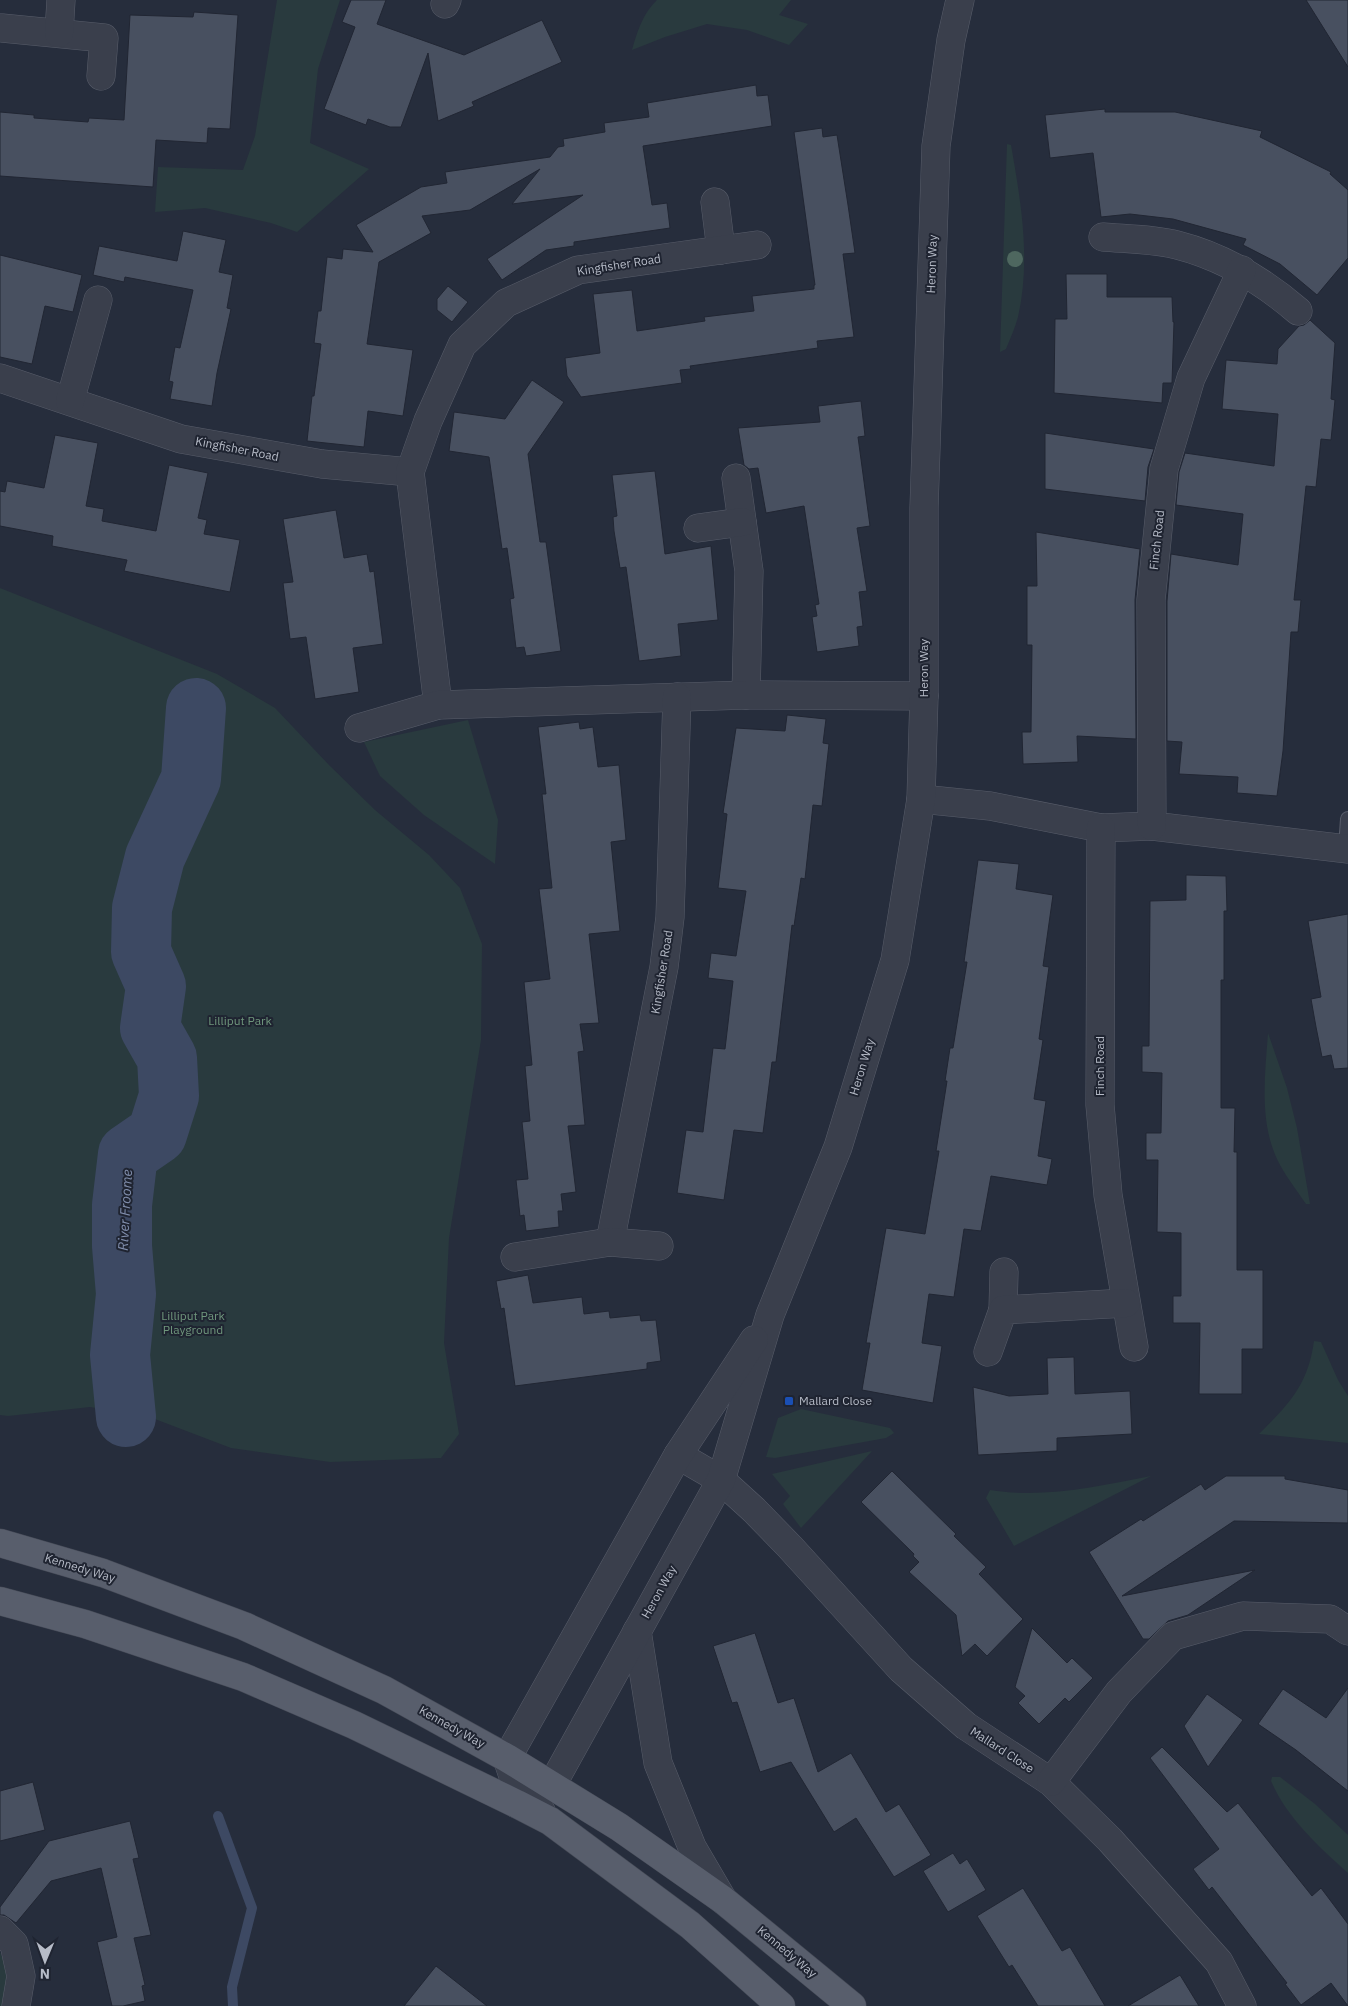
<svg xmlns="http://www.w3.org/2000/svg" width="1348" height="2006" viewBox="0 0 1348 2006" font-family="'IBM Plex Sans',sans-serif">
  <rect width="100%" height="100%" fill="#262d3c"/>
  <g fill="#293a3e">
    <path d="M277,0H340L318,69L310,143L369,169L297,232L271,223L205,208L155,212L158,167L243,170L255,136Z"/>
    <path d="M657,0H791L779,15L808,24L789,45L747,30L707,24L665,37L632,50C637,32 643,13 657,0Z"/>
    <path d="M1007,144L1011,145C1021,202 1031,260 1018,317C1015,328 1010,339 1006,349L1000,352Z"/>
    <path d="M0,588L217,674L275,708L329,765L375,810L429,855L460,888L482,944L481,1040L449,1238L444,1343L459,1434L441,1458L330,1462L231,1448L147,1416L90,1407L8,1416L0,1415Z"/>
    <path d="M468,720L498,820L495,864L424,815L380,776L364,742Z"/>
    <path d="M1268,1033L1287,1088L1297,1128L1310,1204H1306C1296,1189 1284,1174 1277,1159C1259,1120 1265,1075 1268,1033Z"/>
    <path d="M1314,1341L1321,1342L1338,1380L1348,1396V1443L1259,1434C1289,1404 1308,1385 1314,1341Z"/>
    <path d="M801,1409L890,1428L894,1433L886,1438L775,1458L766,1457L778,1418Z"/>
    <path d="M872,1451L801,1528L783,1504L790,1496L772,1474Z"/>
    <path d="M1151,1476L1014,1546L986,1498L990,1490C1044,1499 1098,1486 1151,1476Z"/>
    <path d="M1272,1777H1280L1315,1804L1348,1835V1873C1318,1846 1287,1818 1271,1781Z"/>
    <path d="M0,1952L6,1967V2006H0Z"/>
  </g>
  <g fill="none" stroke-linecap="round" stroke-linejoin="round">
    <path stroke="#3d4963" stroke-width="10" d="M218,1816L252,1908L232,1987L233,2006"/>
    <path stroke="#3d4963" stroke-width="60" d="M126,1417L120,1355L126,1294L122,1246V1205L128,1154L157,1134L169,1096L167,1058L150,1028L156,986L141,952L142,908L155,857L191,779L196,708"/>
  </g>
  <g fill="#485060" stroke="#212633">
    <path d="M351,0H386L377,24L464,55L542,20L562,62L472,102L474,106L438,121L428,53L401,127H390L368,119L366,125L324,109L355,27L342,22Z"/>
    <path d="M1306,0H1348V67Z"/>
    <path d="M194,12L238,15L230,129L208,128L207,143L156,140L153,187L0,176V112L34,115V118L88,122L89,118L124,120L130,15L193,17Z"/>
    <path d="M756,85L757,96L768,95L772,126L643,146L652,205L667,203L670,228L574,242V246L546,250L502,280L487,259L583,195L512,204L540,169L470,210L422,216L431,233L379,262L367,344L413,350L403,416L368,411L364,447L307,441L312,396H314L321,344L314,343L318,311H321L327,257L342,259L343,249L373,252L356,225L421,187L447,183L445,172L550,157L558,147L564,146L563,139L605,132L604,123L649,117L647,103Z"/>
    <path d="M1105,109V112H1175L1262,131L1260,137L1331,172L1330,174L1348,190V258L1317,295L1280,264L1243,245L1246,239L1173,219L1130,214L1101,217L1093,153L1050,158L1045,115Z"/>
    <path d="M822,128L823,137L837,135L848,205L855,253L843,254L854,337L817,341L818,348L690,366L691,369L680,370L682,383L581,397L567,376L565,358L600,353L593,294L632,290L637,331L705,321L704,317L754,311L752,296L814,289V285H815L794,132Z"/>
    <path d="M183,231L226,240L219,272L233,275L227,308L231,309L217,373L212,406L170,399L173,382L169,381L175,347L180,348L193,290L125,277L124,282L93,275L99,246L177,261Z"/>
    <path d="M0,255L82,275L73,312L45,306L32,364L0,357Z"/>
    <path d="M1066,274H1107V297H1172L1173,322H1174L1172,383H1163L1162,403L1054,393L1055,319H1067Z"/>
    <path d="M448,286L468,302L452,322L437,310V299Z"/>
    <path d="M1310,320L1335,343L1331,399L1335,400L1331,440L1321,439L1316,487L1306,486L1294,600H1301L1298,632H1291L1283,751L1277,796L1237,793L1238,777L1179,774L1182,742L1167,741V601L1171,554L1238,565L1243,514L1176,505L1179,472L1185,453L1274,466L1278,414L1222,409L1226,360L1277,364L1278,349L1299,326L1304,325Z"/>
    <path d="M532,380L564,402L528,454L540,542H546L561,651L526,656L524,647L516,648L510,599L514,598L507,548L502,549L489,457L449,451L454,412L505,419Z"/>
    <path d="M861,401L865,436L858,437L870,526L857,528L867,591L859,592L863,626L857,627L859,646L817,652L812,617L817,616L815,605L819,604L804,506L766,513L758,468L749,469L744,465L738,428L820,422L818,406Z"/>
    <path d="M1045,433L1154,449L1148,467L1145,501L1045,489Z"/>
    <path d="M55,435L98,443L86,506L104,509L102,521L156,531L169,465L208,473L198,518L207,520L204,534L240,540L230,592L124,571L127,560L52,546L53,536L0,526V491L5,492L7,481L44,488Z"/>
    <path d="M655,471L665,554L711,546L718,620L678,624L681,656L639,661L626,567L620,568L614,531L613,517L617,516L612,475Z"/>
    <path d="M336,510L344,558L367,554L370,572L374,571L383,644L353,648L359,692L315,699L306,637L290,639L283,583L293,582L283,519Z"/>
    <path d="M1036,532L1140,549L1135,600L1136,739L1077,736L1078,762L1023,764L1022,732H1031L1032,645H1027V586H1037Z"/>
    <path d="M787,715L826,719L823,743L829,744L822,806L813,805L805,879L801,878L794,926L792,925L776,1062H772L763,1133L734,1130L724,1200L677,1193L686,1130L703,1132L713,1048L725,1049L733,981L708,978L711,953L736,956L746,891L718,888L727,814L723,813L736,728L785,731Z"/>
    <path d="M579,722L580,729L593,727L598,767L619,765L626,840L611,842L620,931L589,934L599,1023L580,1024L584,1051L578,1052L585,1125L568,1126L576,1192L561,1194L563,1211H558L559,1227L526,1231L524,1215L520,1216L516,1180L528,1179L522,1122L530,1121L525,1066L532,1065L524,982L550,979L539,889L552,888L542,794H546L538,727Z"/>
    <path d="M978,860L1019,864L1016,889L1053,895L1043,966L1049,967L1039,1039L1043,1040L1034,1099L1046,1101L1038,1156L1052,1159L1047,1185L991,1176L981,1231L964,1229L954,1297L929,1294L922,1343L942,1346L933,1403L862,1390L870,1343H866L886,1228L925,1234L939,1151H936L947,1081H945L950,1048H953L967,962H964Z"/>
    <path d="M1186,875L1226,876L1227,911H1224V980H1221V1108H1235L1234,1152H1237V1270H1263V1349H1242V1394H1199L1200,1323H1173V1296H1181V1233L1157,1232L1158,1160H1146V1133H1161L1162,1073L1142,1072V1046H1149L1150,901L1186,900Z"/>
    <path d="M1348,914V1068L1334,1069L1331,1055L1322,1057L1316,1027L1311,999L1321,997L1308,921Z"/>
    <path d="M528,1275L533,1303L582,1297L584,1314L609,1311L610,1318L640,1315L641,1321L656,1320L661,1361L647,1363V1369L515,1386L504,1308L501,1309L496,1281Z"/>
    <path d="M1074,1357L1075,1394L1130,1391L1132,1434L1057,1438V1451L978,1455L973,1387L1009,1396L1048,1394L1047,1358Z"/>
    <path d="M892,1471L956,1534L954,1536L986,1567L979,1574L1023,1619L987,1656L975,1644L962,1656L956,1615L909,1572L919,1562L913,1556L914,1554L861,1502Z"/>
    <path d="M1226,1476H1285V1479L1348,1490V1523L1234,1521L1122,1596L1255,1570L1188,1615L1168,1621L1149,1639H1143L1089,1552L1141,1519L1143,1521L1201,1484L1205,1490Z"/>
    <path d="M1032,1628L1067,1663L1072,1658L1093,1678L1069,1702L1065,1698L1039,1724L1018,1703L1025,1696L1015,1687Z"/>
    <path d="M755,1633L778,1703L794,1698L818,1772L851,1753L886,1812L899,1804L931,1855L894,1877L856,1818L834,1832L791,1762L760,1772L737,1702L732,1703L713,1646Z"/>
    <path d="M1348,1688V1791L1296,1750L1258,1724L1283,1689L1326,1718Z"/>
    <path d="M1207,1694L1243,1720L1208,1767L1184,1726Z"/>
    <path d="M1162,1747L1227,1812L1238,1803L1312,1896L1321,1888L1348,1924V2006L1331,1983L1301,2005L1285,1984L1287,1983L1212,1887L1209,1890L1193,1869L1219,1849L1150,1758Z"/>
    <path d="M33,1782L45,1830L0,1841V1791Z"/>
    <path d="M130,1821L139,1858L133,1859L151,1935L134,1938L145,1985L142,1986L145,2001L123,2006H112L97,1942L117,1937L101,1868L51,1881L16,1923L4,1915H0V1907L49,1841Z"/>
    <path d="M953,1853L960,1864L967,1859L986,1890L948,1912L923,1871Z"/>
    <path d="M1023,1888L1062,1951L1070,1947L1105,2006H1038L1012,1965L1009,1967L977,1916Z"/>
    <path d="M436,1966L487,2006H404Z"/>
    <path d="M1180,1975L1199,2006H1128Z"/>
  </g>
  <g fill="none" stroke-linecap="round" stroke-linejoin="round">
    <g stroke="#585d6a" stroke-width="16">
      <path id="service" d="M1346,848L1348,819"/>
    </g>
    <g stroke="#585d6a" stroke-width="29">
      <g id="minor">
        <path d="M445,4L447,0"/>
        <path d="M2,28L104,38L101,76"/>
        <path d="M59,33L61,0"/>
        <path d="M715,202L721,250"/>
        <path d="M1103,237C1127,239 1154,239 1177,245C1224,257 1262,280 1298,311"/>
        <path d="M0,378L181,439L322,464L410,472"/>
        <path d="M70,401L98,300"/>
        <path d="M736,478L749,571L746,695"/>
        <path d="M698,528L742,522"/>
        <path d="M438,705L410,472L428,421L462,345L506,303L578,270L757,245"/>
        <path d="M359,728L438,705L746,695L924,696"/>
        <path d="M921,799L990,806L1101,828L1152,826L1348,849"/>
        <path d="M1152,826L1151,600L1164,469L1191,378L1242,270"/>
        <path d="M1101,828L1100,1105L1108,1195L1134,1347"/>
        <path d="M610,1242L664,967L670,917L677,697"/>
        <path d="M515,1257L610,1242L659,1246"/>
        <path d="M1003,1310L1004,1272"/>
        <path d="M988,1352L1003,1310L1126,1303"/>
        <path d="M678,1455L721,1480L754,1510L790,1547L901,1669L966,1726L1051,1782L1110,1840L1219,1962L1242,2006"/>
        <path d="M1051,1782L1119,1692L1173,1636L1243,1616L1330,1619L1348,1631"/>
        <path d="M0,1930L14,1944L21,1976L16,2006"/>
      </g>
    </g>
    <g stroke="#585d6a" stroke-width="29">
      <g id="tertiary">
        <path d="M637,1631L658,1763L692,1847L723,1900"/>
        <path d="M517,1804L531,1799L552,1785L721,1480L770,1315L838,1147L895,960L921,799L924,696V508L936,146L951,40L960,0"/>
        <path d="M541,1811L514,1779L507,1758L678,1455L754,1340"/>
      </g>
    </g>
    <g stroke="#434855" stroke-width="29">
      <g id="primary">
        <path d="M0,1543L103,1573L244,1626L384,1690L507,1758L619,1827L723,1900L852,2006"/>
        <path d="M0,1601L85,1624L243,1677L354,1725L517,1804L550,1821L690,1925L781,2006"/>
      </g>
    </g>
    <use href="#service" stroke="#3a3f4c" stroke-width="14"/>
    <use href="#minor" stroke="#3a3f4c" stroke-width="28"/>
    <use href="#tertiary" stroke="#3a3f4c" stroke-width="28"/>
    <use href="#primary" stroke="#585e6c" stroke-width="28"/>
  </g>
  <circle fill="#4e675f" cx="1015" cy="259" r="8"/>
  <rect fill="#1a4fb4" stroke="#1f2431" stroke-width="2" x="784" y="1396" width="10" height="10" rx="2.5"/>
  <g text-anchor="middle" stroke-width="4" stroke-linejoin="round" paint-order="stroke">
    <g font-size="12" fill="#b6bbc7" stroke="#1f2431">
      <text transform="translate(932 264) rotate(-88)" y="4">Heron Way</text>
      <text transform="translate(619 265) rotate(-9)" y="4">Kingfisher Road</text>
      <text transform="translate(237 449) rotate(11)" y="4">Kingfisher Road</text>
      <text transform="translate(1157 540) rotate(-84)" y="4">Finch Road</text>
      <text transform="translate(924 668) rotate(-90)" y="4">Heron Way</text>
      <text transform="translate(662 972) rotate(-81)" y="4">Kingfisher Road</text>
      <text transform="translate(1100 1066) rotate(-90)" y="4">Finch Road</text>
      <text transform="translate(862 1067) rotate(-73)" y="4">Heron Way</text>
      <text transform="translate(80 1568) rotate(17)" y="4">Kennedy Way</text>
      <text transform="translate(659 1592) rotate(-61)" y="4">Heron Way</text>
      <text transform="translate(452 1727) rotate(29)" y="4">Kennedy Way</text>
      <text transform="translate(1002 1750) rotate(33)" y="4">Mallard Close</text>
      <text transform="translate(787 1952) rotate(40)" y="4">Kennedy Way</text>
    </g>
    <g font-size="12" fill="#6f967c" stroke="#1f2431">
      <text x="240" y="1025">Lilliput Park</text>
      <text x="193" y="1320">Lilliput Park<tspan x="193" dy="14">Playground</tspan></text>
    </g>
    <g font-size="12" fill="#b6bbc7" stroke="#1f2431" text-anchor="start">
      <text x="799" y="1405">Mallard Close</text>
    </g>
    <g font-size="14" font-style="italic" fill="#808eac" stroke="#1f2431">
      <text transform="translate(125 1210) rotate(-87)" y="5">River Froome</text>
    </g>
  </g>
  <g transform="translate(45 1961) rotate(181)" stroke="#1f2431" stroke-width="4" paint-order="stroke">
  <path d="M0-4L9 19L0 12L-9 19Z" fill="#b6bbc7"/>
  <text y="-8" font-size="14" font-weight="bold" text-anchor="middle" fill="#b6bbc7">N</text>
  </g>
</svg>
